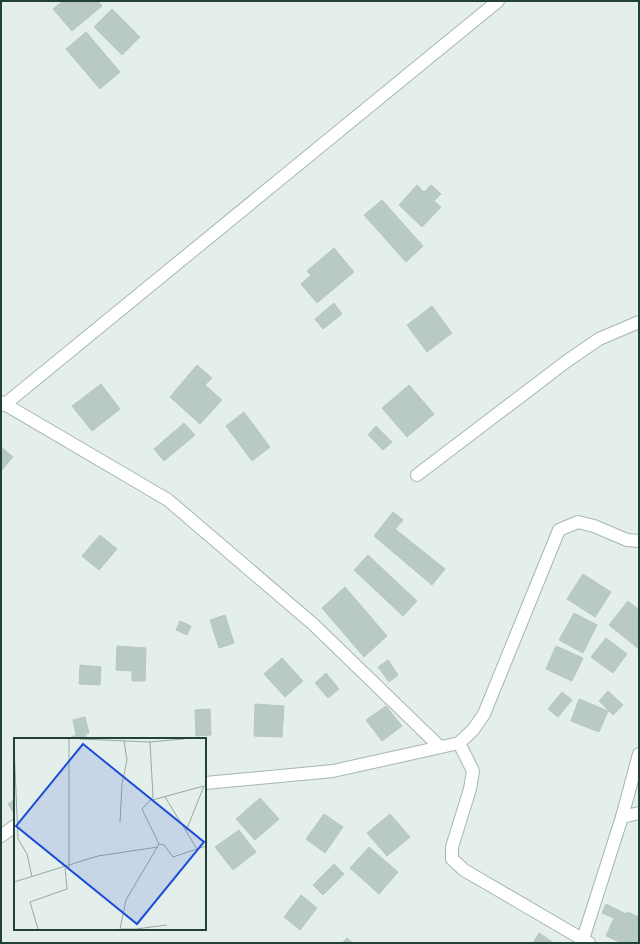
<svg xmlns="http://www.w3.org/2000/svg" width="640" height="944" viewBox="0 0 640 944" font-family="Mulish,sans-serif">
  <rect width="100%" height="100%" fill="#e4eeea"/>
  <g fill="#b9c9c3" stroke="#b5c8c1">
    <path d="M63,1H98L102,6L72,31L53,9Z"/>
    <path d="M112,9L140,37L122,55L94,27Z"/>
    <path d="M86,32L120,72L100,89L66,49Z"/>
    <path d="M417,185L424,192L431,185L441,194L434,201L441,207L422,227L399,205Z"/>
    <path d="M382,200L423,246L406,262L364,215Z"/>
    <path d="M334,248L354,272L317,303L301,284L311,275L307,271Z"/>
    <path d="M334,303L342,314L323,329L315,319Z"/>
    <path d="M432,306L452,333L427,352L407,325Z"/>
    <path d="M197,365L212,378L205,385L222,400L200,424L170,397Z"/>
    <path d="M101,384L120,409L92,431L72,406Z"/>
    <path d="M409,385L434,414L407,437L382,408Z"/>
    <path d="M244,412L270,447L252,461L226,426Z"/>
    <path d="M184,423L195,435L164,461L154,449Z"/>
    <path d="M376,426L392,442L383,450L368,435Z"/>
    <path d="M1,447L13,457L1,471Z"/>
    <path d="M393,512L403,520L395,529L445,569L432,585L374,536Z"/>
    <path d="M100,535L117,549L99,570L82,556Z"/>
    <path d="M368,555L417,601L403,616L354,570Z"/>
    <path d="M583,574L611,592L595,617L567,599Z"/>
    <path d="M345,587L387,636L364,657L322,608Z"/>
    <path d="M628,601L639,610V649L609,625Z"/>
    <path d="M574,613L597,625L583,653L559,640Z"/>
    <path d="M225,615L234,643L219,648L210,620Z"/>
    <path d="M180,621L191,626L187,635L176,630Z"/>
    <path d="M606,638L627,654L613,673L591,657Z"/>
    <path d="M117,646L146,648L145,681H132V671L116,670Z"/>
    <path d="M556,646L583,658L572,681L546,669Z"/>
    <path d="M282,658L303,681L285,697L264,674Z"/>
    <path d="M388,660L398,675L389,682L378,667Z"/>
    <path d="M80,665L101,667L100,685L79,684Z"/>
    <path d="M326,673L339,689L328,698L315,683Z"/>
    <path d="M608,691L623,705L613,715L599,701Z"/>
    <path d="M562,692L572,700L558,717L548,709Z"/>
    <path d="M579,699L608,711L599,732L571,721Z"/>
    <path d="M255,704L284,706L282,737L254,736Z"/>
    <path d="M386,706L402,726L382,741L366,720Z"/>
    <path d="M210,709L211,735L196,736L195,710Z"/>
    <path d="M85,717L89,733L76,736L73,720Z"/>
    <path d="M86,735V739H73V736Z"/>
    <path d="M260,798L279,819L255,840L236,819Z"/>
    <path d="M15,799V811L13,812L8,804Z"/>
    <path d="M324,814L343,827L325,853L306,839Z"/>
    <path d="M390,814L410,837L387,856L367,833Z"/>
    <path d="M239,830L256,852L233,870L215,847Z"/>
    <path d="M369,847L398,872L379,894L350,868Z"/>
    <path d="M334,864L344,874L323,895L313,885Z"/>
    <path d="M301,895L317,908L300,930L284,917Z"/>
    <path d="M606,904L626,914L627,912L639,917V943H622L606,936L614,918L602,913Z"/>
    <path d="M539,933L554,943H533Z"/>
    <path d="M347,938L353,943H342Z"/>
  </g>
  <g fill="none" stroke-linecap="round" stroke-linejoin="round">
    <g stroke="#a6b7b1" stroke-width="14">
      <g id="minor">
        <path d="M1,402L168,500L313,624L440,747"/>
        <path d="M4,405L498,1"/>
        <path d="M417,475L567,361L599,339L639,322"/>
        <path d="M459,743L473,771L470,789L452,847V859L464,870L589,943"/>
        <path d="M205,783L333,771L459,743L473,730L484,714L559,530L578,522L594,526L627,540L639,541"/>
        <path d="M622,817L639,813"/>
        <path d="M1,836L15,826"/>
        <path d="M583,939L622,817L639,754"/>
      </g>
    </g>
    <use href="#minor" stroke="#fff" stroke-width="12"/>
  </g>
  <g transform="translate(14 738)">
    <rect width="192" height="192" fill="#e4eeea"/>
    <path fill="none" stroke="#96a9a3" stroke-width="1" d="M66,1L136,4L170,1M0,7L4,101L13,116L18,139M151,59L183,111M138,62L190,48L172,93M106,84L108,46L113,22L110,3M145,106L150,107L159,119L192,108M55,130V1M0,144L84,118L144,109M24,191L16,164L53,151L51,130M106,191L112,162L145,106L128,71L139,59L136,4M107,191H122M122,191L153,187"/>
    <path fill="#1d4ed8" fill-opacity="0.15" stroke="#1d4ed8" stroke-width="2" d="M69,6L190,104L123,186L2,88Z"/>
    <rect width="192" height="192" fill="none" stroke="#224139" stroke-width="2"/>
  </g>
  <rect width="640" height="944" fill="none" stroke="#224139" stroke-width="4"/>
</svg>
